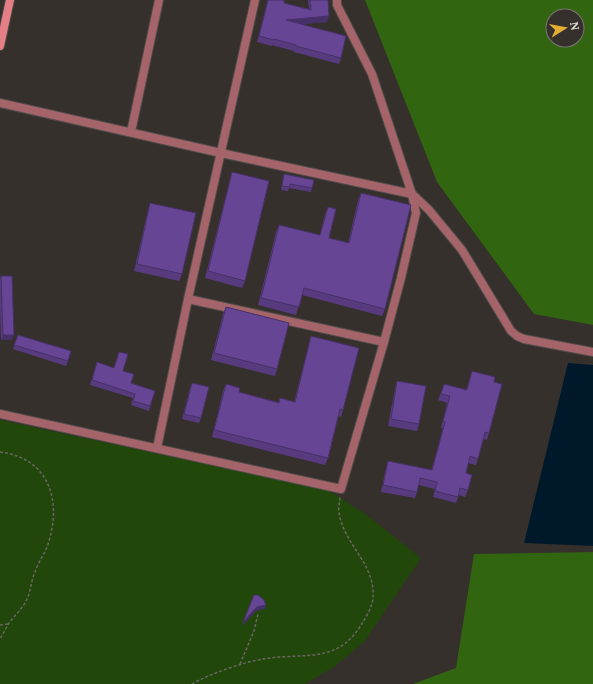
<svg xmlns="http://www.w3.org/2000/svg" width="593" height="684" viewBox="0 0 593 684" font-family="'PT Serif',serif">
  <rect width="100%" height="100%" fill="#35302c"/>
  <path fill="#22470a" d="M0,420L330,491L368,516L421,558L365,641L334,667L305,684H0Z"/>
  <g fill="#32650f" fill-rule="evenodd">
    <path d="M365,0H593V325L534,314L437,182ZM553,16H577V40H553Z"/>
    <path d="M593,552V684H413L456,668L474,554Z"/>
  </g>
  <path fill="#00192a" d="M568,363L593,365V546L524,543Z"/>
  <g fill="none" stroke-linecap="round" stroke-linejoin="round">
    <g stroke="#504c48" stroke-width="10">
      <g id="street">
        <path d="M0,103L221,153L412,194L429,210L462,250L511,331L517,336L524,339L593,352"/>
        <path d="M131,132L159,0"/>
        <path d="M188,299L384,342"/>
        <path d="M0,414L341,489L384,342L401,278L416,213L412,194L372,74L337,5V0"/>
        <path d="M157,448L188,299L255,0"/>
      </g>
    </g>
    <g stroke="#504c48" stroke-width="10">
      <path id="secondary" d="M0,46L10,0"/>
    </g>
    <g stroke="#6a6662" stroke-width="1.5" stroke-dasharray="3 2" stroke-linecap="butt">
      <path d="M0,452C50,458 62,502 48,544C45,554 38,562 35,572C31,580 31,591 27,599C23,608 15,615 9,623C6,628 3,634 0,639"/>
      <path d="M0,625L8,624"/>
      <path d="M240,664L254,631L258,614"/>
      <path d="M192,684C209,674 244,662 263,659C302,652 337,665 361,625C366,617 372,608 373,598C376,564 343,544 339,512C338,507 340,502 340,497"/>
    </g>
    <use href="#street" stroke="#a46469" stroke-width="8"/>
    <use href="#secondary" stroke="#e47e87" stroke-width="8"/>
  </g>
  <g fill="#583b7f">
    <path d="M268,0H284V3L309,9L308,0H328L327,22L302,24L341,58L339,64L294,52V51L272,45V46L257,42Z"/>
    <path d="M232,172L245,281L242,288L205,278L230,179Z"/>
    <path d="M284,174L312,188L311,192L289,188L288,191L281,190L283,178Z"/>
    <path d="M361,193L385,309L382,316L302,295L296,315L258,305L276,232L279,225L320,235L325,214L328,207L329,238L348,243L358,200Z"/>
    <path d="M150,203L182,274L179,281L134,271L148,210Z"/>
    <path d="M1,276L12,340H1L0,309V279Z"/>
    <path d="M226,307L277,369L275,376L211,360L223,314Z"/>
    <path d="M18,335L71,351L66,366L13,349Z"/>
    <path d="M311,336L343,410L341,417L338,416L328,458L325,465L212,437L223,391L226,384L239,392L278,402L280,398L294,402L309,343Z"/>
    <path d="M97,362L123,371L131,383L155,391L149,411L131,405L133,398L90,385Z"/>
    <path d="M472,371L494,382L489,433L487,440L484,439L476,465L468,463L466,473L468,490L465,497L459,495L456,503L433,497L435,489L419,485L417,492L415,498L381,492L386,468L388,461L432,470L443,428H441L447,403L438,400L444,384L466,390Z"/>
    <path d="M397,381L419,424L417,431L388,426L395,389Z"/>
    <path d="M192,383L201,418L199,423L182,419L190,388Z"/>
  </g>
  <g fill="#473068">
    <path d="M329,16L327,22L284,26L286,20Z"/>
    <path d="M3,335H14L12,340H1Z"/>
    <path d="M266,605L265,609L256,611L242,626L243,622L257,607Z"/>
  </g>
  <g fill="#664594" stroke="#473068">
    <path d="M268,0H284V3L311,10L310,0H328L329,16L286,20L346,36L341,58L296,46V45L274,39V40L259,36Z"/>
    <path d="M232,172L269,181L245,281L208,271Z"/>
    <path d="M284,174L314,180L312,188L290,184L289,187L282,186Z"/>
    <path d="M361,193L411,205L385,309L304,288L299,307L261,298L279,225L320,235L328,207L336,209L329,238L349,243Z"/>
    <path d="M150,203L196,213L182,274L137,264Z"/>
    <path d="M1,276H12L14,335H3Z"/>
    <path d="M226,307L289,323L277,369L214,353Z"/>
    <path d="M18,335L71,351L68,361L14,345Z"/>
    <path d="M311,336L359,348L343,410L340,409L328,458L214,430L226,384L240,388L239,392L279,403L280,398L295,402Z"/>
    <path d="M119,352L128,354L123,371L134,374L131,383L155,391L150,406L133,401L135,394L92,380L97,362L114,368Z"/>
    <path d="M472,371L495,377L494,382L502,384L489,433L485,432L478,459L470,456L466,473L472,475L468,490L460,488L458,497L435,491L437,482L420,478L417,492L383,485L388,461L432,470L445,422L443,421L450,396L441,394L444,384L467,390Z"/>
    <path d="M397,381L426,386L419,424L391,419Z"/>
    <path d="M192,383L209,387L201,418L184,414Z"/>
    <path d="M254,595H258L264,600L266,605L257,607L243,622Z"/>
  </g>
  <g transform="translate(565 28) rotate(79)"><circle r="19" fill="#35302c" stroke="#797571"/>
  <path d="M0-3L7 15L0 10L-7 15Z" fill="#e2af34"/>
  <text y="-6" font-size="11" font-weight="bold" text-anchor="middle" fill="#dfddd9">N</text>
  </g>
</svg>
